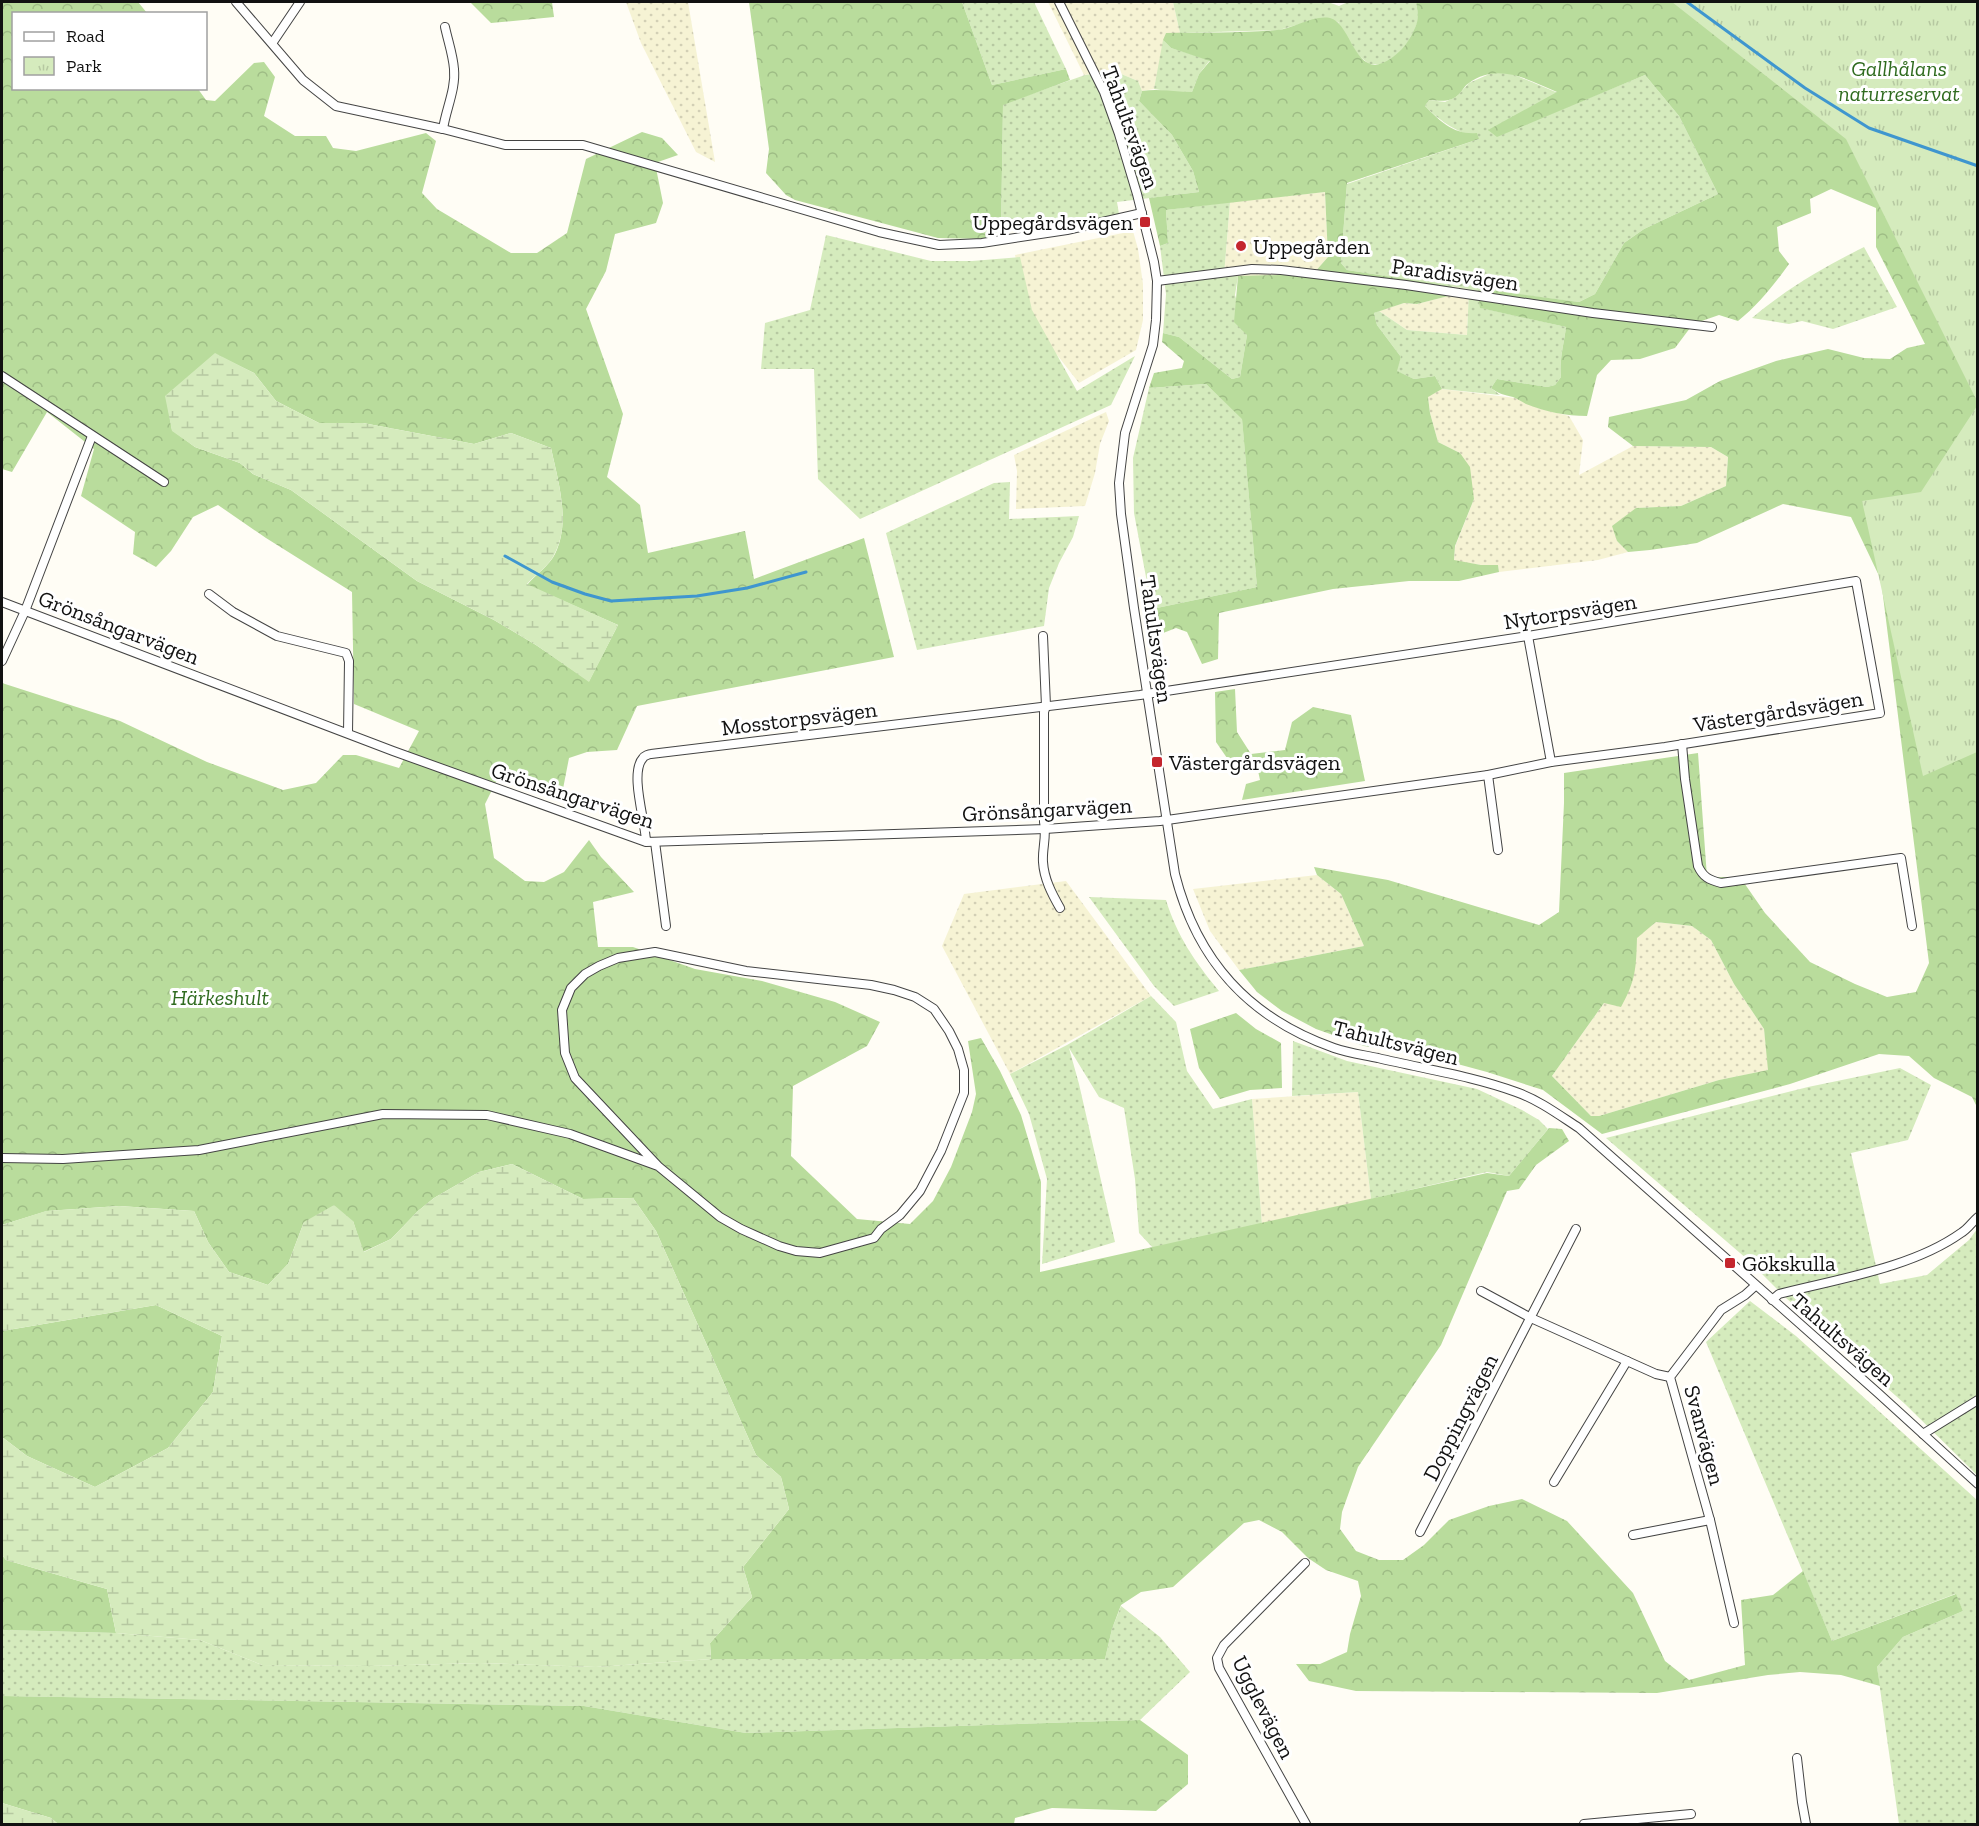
<svg xmlns="http://www.w3.org/2000/svg" width="1979" height="1826" viewBox="0 0 1979 1826" font-family="'Zilla Slab',serif">
  <defs>
    <pattern id="farmland-dots" width="8" height="8" patternUnits="userSpaceOnUse" patternTransform="scale(1.5)"><rect width="8" height="8" fill="#f6f3d4"/><path d="M2 2h.1M6 6h.1" fill="none" stroke="#d2cfb5" stroke-width="1.8" stroke-linecap="round"/></pattern>
    <pattern id="grass-dots" width="8" height="8" patternUnits="userSpaceOnUse" patternTransform="scale(1.5)"><rect width="8" height="8" fill="#d5ebbd"/><path d="M2 2h.1M6 6h.1" fill="none" stroke="#b6c8a1" stroke-width="1.8" stroke-linecap="round"/></pattern>
    <pattern id="forest-crowns" width="20" height="18" patternUnits="userSpaceOnUse" patternTransform="scale(1.5)"><rect width="20" height="18" fill="#b9dc9c"/><path d="M2 6a3 3 0 1 1 6 0M12 15a3 3 0 1 1 6 0" fill="none" stroke="#9ebc85"/></pattern>
    <pattern id="wetland-marsh" width="20" height="14" patternUnits="userSpaceOnUse" patternTransform="scale(1.5)"><rect width="20" height="14" fill="#d5ebbd"/><path d="M1 5h8M5 5V1M11 12h8M15 12V8" fill="none" stroke="#b6c8a1"/></pattern>
    <pattern id="park-tufts" width="24" height="20" patternUnits="userSpaceOnUse" patternTransform="scale(1.5)"><rect width="24" height="20" fill="#d5ebbd"/><path d="M3 7l-1-3M5 7V3M7 7l1-3M15 17l-1-3M17 17v-4M19 17l1-3" fill="none" stroke="#b6c8a1"/></pattern>
  </defs>
  <rect width="100%" height="100%" fill="#fffdf5"/>
  <g fill="url(#farmland-dots)">
    <path d="M626,2H688L715,162L696,152L641,43Z"/>
    <path d="M1048,2H1173L1180,33H1166L1154,89L1142,91L1138,81L1114,71L1084,75Z"/>
    <path d="M1325,192L1328,257L1313,274L1224,277L1230,202Z"/>
    <path d="M1133,231L1138,249L1143,284V320L1136,350L1079,383L1028,318L1015,255Z"/>
    <path d="M1451,286L1469,288L1467,335L1407,330L1379,311L1404,303L1417,304L1459,293Z"/>
    <path d="M1442,389L1515,398L1538,408L1569,416L1583,440L1579,475L1633,446L1711,447L1728,457L1726,486L1681,506L1636,508L1617,541L1628,552L1598,560L1499,572L1498,565H1481L1454,561L1455,547L1474,499L1460,453L1438,442L1430,413L1428,396Z"/>
    <path d="M1106,412L1109,421L1100,444L1095,473L1085,506L1016,509L1017,471L1014,455Z"/>
    <path d="M1317,875L1341,894L1364,946L1239,970L1210,931L1193,889Z"/>
    <path d="M1066,881L1151,996L1010,1074L942,946L964,894Z"/>
    <path d="M1656,922L1692,926L1711,940L1734,984L1764,1029L1769,1070L1719,1080L1599,1116H1591L1552,1076L1604,1003L1636,961V938Z"/>
    <path d="M1358,1092L1371,1199L1262,1225L1252,1099Z"/>
  </g>
  <g fill="url(#grass-dots)">
    <path d="M962,2H1034L1066,69L992,85Z"/>
    <path d="M1173,2H1328L1339,6L1348,2H1416L1419,20L1404,50L1383,64H1369L1358,55L1338,22L1321,18L1279,30L1180,33Z"/>
    <path d="M1163,40L1171,48L1210,60L1199,74L1192,92H1173L1154,89Z"/>
    <path d="M1114,71L1138,81L1142,91L1139,101L1172,135L1193,171L1199,192L1117,202L1119,214L1063,225L1001,230L1003,104L1085,75Z"/>
    <path d="M1494,72L1510,73L1558,93L1489,130L1497,136L1645,75L1679,116L1718,194L1644,229L1624,243L1595,294L1579,302L1488,291L1481,308L1566,327C1564,344 1559,360 1561,377L1555,385L1547,387L1497,379L1491,388L1500,395L1442,389L1435,376L1414,379L1396,371L1401,357L1377,325L1374,313L1379,311L1407,330L1467,335L1469,289L1347,270L1341,263L1347,184L1479,139C1456,131 1442,123 1425,106L1429,100L1445,102L1457,96L1469,83Z"/>
    <path d="M1230,202L1224,276H1238L1235,295L1247,335L1240,377L1232,379L1179,337L1163,333L1166,294L1160,246L1168,243L1166,210Z"/>
    <path d="M826,235L931,261H972L1020,257L1032,310L1077,391L1135,356L1111,405L860,519L818,479L814,369H761L765,323L810,310Z"/>
    <path d="M1864,247L1897,307L1833,329L1802,321L1789,324L1752,318C1786,289 1824,267 1864,247Z"/>
    <path d="M1206,384L1242,418L1257,587L1152,609L1134,513L1133,458L1149,388Z"/>
    <path d="M1010,482L1009,519L1079,516L1073,537L1059,563L1049,588L1044,626L917,650L886,533L994,483Z"/>
    <path d="M1089,897L1166,900C1177,936 1195,962 1219,991L1174,1006L1154,986Z"/>
    <path d="M1151,996L1176,1022L1187,1071L1213,1109L1252,1099L1262,1225L1154,1249L1139,1233L1135,1179L1124,1108L1099,1097L1069,1048L1079,1084L1115,1242L1042,1264L1047,1179L1029,1114L1010,1074L1067,1045Z"/>
    <path d="M1293,1041L1347,1061L1477,1089L1522,1110L1539,1120L1548,1129L1509,1176L1487,1172L1371,1199L1358,1092L1292,1096Z"/>
    <path d="M1900,1068L1931,1085L1908,1140L1851,1153L1880,1284L1927,1275L1969,1240L1977,1229V1475L1905,1404L1786,1298L1747,1259L1606,1138L1808,1087Z"/>
    <path d="M1750,1301L1796,1336L1977,1500V1824H1899L1877,1667L1903,1637L1963,1611L1955,1594L1832,1641L1706,1342Z"/>
    <path d="M1121,1606L1160,1637L1190,1672L1140,1720L746,1733L584,1706L2,1696V1630L116,1633L200,1640L262,1665L370,1666L480,1663L596,1667L711,1659H1105L1112,1629Z"/>
  </g>
  <g fill="url(#forest-crowns)" fill-rule="evenodd">
    <path d="M2,2H138L147,13L14,14V88L198,89L206,100L215,101L254,63L264,62L275,77L264,116L295,136H326L333,148L356,151L426,133L436,141L422,193L437,209L511,253H537L567,233L586,159L642,132L662,138L678,155L655,163L663,203L656,223L615,234L606,271L586,309L623,414L607,477L640,505L648,553L745,531L754,579L864,538L894,657L637,706L617,750L587,752L569,758L562,794L500,774L485,804L494,858L525,881L544,882L564,872L589,840L601,857L634,892L593,902L598,947H633L695,969L762,981L835,1002L880,1022L867,1046L793,1086L791,1156L857,1219L910,1224L933,1201L951,1167L972,1112L976,1094L968,1041L981,1038L1000,1071L1021,1115L1041,1182L1040,1272L1487,1173L1509,1176L1549,1128L1562,1129L1569,1141L1536,1165L1519,1189L1507,1191L1441,1345L1358,1467L1342,1512L1340,1529L1356,1551L1379,1560H1403L1424,1545L1449,1520L1489,1506L1522,1499L1567,1521L1633,1593L1665,1661L1689,1680L1745,1665L1741,1600L1773,1595L1803,1571L1832,1641L1956,1594L1963,1611L1903,1637L1877,1667L1880,1686L1841,1675L1800,1672L1768,1675L1657,1693L1356,1691L1309,1681L1296,1664H1320L1347,1652L1350,1634L1361,1596L1358,1581L1326,1570L1308,1558L1282,1532L1259,1520L1244,1523L1173,1587L1141,1592L1121,1605L1112,1629L1105,1659H711L710,1643L752,1597L743,1567L789,1509L781,1477L756,1455L656,1231L633,1198L583,1199L512,1164L479,1172L434,1198L418,1211L391,1239L363,1252L353,1221L304,1222L288,1264L268,1285L229,1272L208,1242L194,1211L119,1206L47,1211L2,1225V683L120,721L207,762L283,790L316,783L343,755H356L399,768L419,731L354,704L352,592L266,538L218,505L193,517L171,551L156,567L133,554L135,532L81,496L94,449L47,412L12,472L2,469ZM215,354L254,373L276,401L319,423H363L474,444L511,433L551,448C558,481 571,522 555,554C550,565 535,575 527,585L618,625L589,681L536,645L494,620L417,581L291,490L253,474L240,463L195,447L172,430L166,396Z"/>
    <path d="M470,2H552L554,17L491,23Z"/>
    <path d="M749,2H962L992,85L1066,69L1070,80L1003,105L1001,230L984,239L938,238L795,200L786,195L766,173L769,149Z"/>
    <path d="M1416,2H1977V1107L1972,1097L1934,1078L1909,1056L1879,1054L1790,1084L1602,1134L1543,1090L1487,1072L1428,1056L1364,1046L1316,1029L1282,1011L1257,992L1239,970L1364,946L1341,894L1317,875L1314,867L1388,880L1539,925L1559,912L1564,803V773L1698,753L1707,877H1740L1765,913L1810,962L1855,984L1887,997L1916,992L1929,963L1881,580L1851,517L1783,504L1697,543L1650,550L1628,552L1617,541L1612,526L1636,508L1681,506L1726,486L1728,457L1711,447L1633,446L1608,427L1609,417L1686,400L1720,381L1776,361L1828,349L1864,358L1890,359L1907,348L1925,344L1876,247V208L1831,189L1810,199L1811,213L1777,227L1779,251L1789,264C1774,285 1758,305 1738,321L1719,315L1693,324L1675,348L1640,359L1611,360L1597,375L1587,416C1566,416 1546,412 1526,404C1522,402 1518,399 1513,397C1504,395 1499,394 1491,388L1497,379L1547,387L1555,385L1561,377C1559,360 1564,344 1566,327L1480,308L1479,300L1488,290L1579,302L1595,294L1624,243L1644,229L1718,194L1679,116L1645,75L1497,137L1488,130L1557,92C1529,80 1498,62 1469,83C1465,85 1463,90 1460,93C1451,103 1441,101 1429,100L1425,106C1441,122 1454,135 1477,133L1479,139L1347,183L1341,263L1347,270L1451,286L1460,293L1417,304L1404,303L1374,313L1377,325L1401,357L1397,371L1414,379L1435,376L1442,389L1428,397L1430,413L1438,442L1460,453L1470,467L1474,499L1455,546L1454,560L1481,565H1498L1499,572L1459,581H1409L1333,589L1219,613L1218,659L1202,664L1187,632L1176,628L1153,637L1152,609L1257,587L1242,419L1206,384L1149,388L1154,373L1182,368L1184,361L1162,342L1163,333L1179,337L1232,379L1240,377L1247,335L1234,322L1238,276L1313,274L1328,257L1325,192L1166,210L1168,243L1160,246L1149,198L1199,192L1193,171L1172,135L1139,101L1142,91C1158,88 1175,92 1192,92L1199,74L1210,61L1171,48L1163,40L1166,33C1203,32 1240,33 1277,30C1294,29 1312,15 1330,18C1352,23 1355,83 1390,59C1400,52 1405,47 1411,36C1419,20 1419,20 1416,2ZM1656,922L1692,926L1711,940L1734,984L1764,1029L1768,1070L1719,1080L1599,1116H1591L1552,1076L1604,1003L1621,1007C1636,980 1636,968 1637,938Z"/>
    <path d="M1235,689L1237,732L1251,754L1285,750L1292,722L1313,707L1351,715L1365,781L1242,800L1246,784L1260,780L1257,766L1227,758L1216,742L1215,692Z"/>
    <path d="M1236,1013L1256,1029L1281,1043L1282,1088L1250,1090L1220,1099L1199,1068L1190,1029Z"/>
    <path d="M156,1305L222,1336L213,1392L168,1448L95,1487L27,1456L2,1437V1331Z"/>
    <path d="M2,1555L6,1560L107,1589L116,1633L2,1630Z"/>
    <path d="M2,1696L584,1706L746,1733L1140,1720L1188,1755V1784L1156,1811L1052,1808L1015,1818L1014,1824H58L51,1818L2,1803Z"/>
  </g>
  <g fill="url(#wetland-marsh)">
    <path d="M215,353L254,373L276,401L319,423H363L474,444L511,433L551,448C558,481 571,522 555,553C550,565 535,575 527,584L618,625L589,682L536,645L494,620L417,581L291,490L253,474L240,463L195,447L172,431L165,396Z"/>
    <path d="M512,1164L583,1199L633,1198L656,1231L756,1455L781,1477L789,1509L743,1567L752,1597L710,1643L711,1659L596,1667L480,1663L370,1666L262,1665L200,1640L116,1633L107,1589L6,1560L2,1555V1437L27,1456L95,1487L168,1448L213,1392L222,1336L156,1305L2,1331V1225L46,1211L119,1206L194,1211L208,1242L229,1272L268,1285L288,1264L304,1222L334,1205L353,1221L364,1252L391,1239L418,1211L434,1198L479,1172Z"/>
    <path d="M2,1803L51,1818L58,1824H2Z"/>
  </g>
  <g fill="url(#park-tufts)">
    <path d="M1672,2H1977V401L1846,139Z"/>
    <path d="M1977,406V752L1923,776L1862,501L1921,492Z"/>
  </g>
  <g fill="none" stroke-linecap="round" stroke-linejoin="round">
    <g stroke="#3f96cf" stroke-width="3">
      <path d="M1687,2L1805,88L1869,128L1978,166"/>
      <path d="M505,556L552,582L585,594L611,601L697,596L747,588L806,572"/>
    </g>
    <g stroke="#444" stroke-width="10">
      <g id="street">
        <path d="M236,2L303,80L336,106L443,129L505,145H583L879,232L939,245L982,243L1067,230L1142,213"/>
        <path d="M1059,2L1104,92L1119,134L1137,194L1154,262L1157,281L1156,320L1153,345L1125,433L1119,483L1121,514L1134,608L1175,874C1197,961 1249,1018 1334,1048C1348,1053 1364,1055 1378,1058C1424,1069 1472,1076 1516,1092C1539,1100 1559,1115 1579,1128L1878,1393L1978,1484"/>
        <path d="M273,42L300,2"/>
        <path d="M443,129C446,109 456,89 454,69C453,55 448,41 445,27"/>
        <path d="M1157,281L1252,269L1281,270L1406,285L1593,313L1712,327"/>
        <path d="M2,376L164,482"/>
        <path d="M209,594L233,612L277,636L346,653L349,661L348,733"/>
        <path d="M2,602L393,751L646,842L1045,829L1160,821L1488,775L1551,762L1665,747L1880,713L1856,581L1528,636L1140,695L651,754C649,754 644,756 643,758C629,773 646,823 646,842"/>
        <path d="M1043,636L1046,706L1044,712V822C1047,836 1042,849 1043,862C1044,879 1052,894 1060,908"/>
        <path d="M1528,636L1551,762"/>
        <path d="M2,661L25,611L92,436"/>
        <path d="M1682,744L1685,779L1698,866C1703,877 1709,880 1721,883L1901,858L1912,926"/>
        <path d="M1488,775L1498,850"/>
        <path d="M655,842L666,926"/>
        <path d="M2,1158L63,1159L199,1150L383,1114L487,1115L570,1134L658,1166L720,1217L741,1229L779,1246L796,1251L820,1253L874,1238L881,1229L900,1215L920,1191L941,1151L964,1093V1070L958,1049L949,1031L934,1009L915,997L894,990L871,985L746,971L655,952L618,958L599,966L585,974L571,988L562,1010L565,1053L575,1078L658,1166"/>
        <path d="M1481,1291L1531,1318L1656,1374L1670,1377"/>
        <path d="M1772,1300L1779,1294C1837,1279 1912,1268 1961,1233C1968,1229 1972,1222 1978,1217"/>
        <path d="M1923,1434L1978,1400"/>
        <path d="M1554,1482L1627,1361"/>
        <path d="M1420,1532L1576,1229"/>
        <path d="M1633,1535L1710,1520"/>
        <path d="M1305,1563L1224,1645L1217,1658L1219,1668L1306,1824"/>
        <path d="M1734,1623L1710,1520L1670,1377L1721,1310L1745,1295L1755,1286"/>
        <path d="M1797,1758L1802,1802L1806,1824"/>
        <path d="M1584,1824L1691,1814"/>
      </g>
    </g>
    <use href="#street" stroke="#fff" stroke-width="8"/>
  </g>
  <g fill="#c4262e" stroke="#fff" stroke-width="2">
    <rect x="1139" y="216" width="12" height="12" rx="3"/>
    <circle cx="1241" cy="246" r="6"/>
    <rect x="1151" y="756" width="12" height="12" rx="3"/>
    <rect x="1724" y="1257" width="12" height="12" rx="3"/>
  </g>
  <g text-anchor="middle" stroke-width="6" stroke-linejoin="round" paint-order="stroke">
    <g font-size="22" font-style="italic" fill="#2f6b1f" stroke="#fff">
      <text x="1899" y="76">Gallhålans<tspan x="1899" dy="25">naturreservat</tspan></text>
      <text x="220" y="1005">Härkeshult</text>
    </g>
    <g font-size="22" fill="#111" stroke="#fff">
      <text transform="translate(1131 127) rotate(70)" y="8">Tahultsvägen</text>
      <text transform="translate(1455 274) rotate(8)" y="8">Paradisvägen</text>
      <text transform="translate(1570 611) rotate(-9)" y="8">Nytorpsvägen</text>
      <text transform="translate(119 627) rotate(21)" y="8">Grönsångarvägen</text>
      <text transform="translate(1157 639) rotate(82)" y="8">Tahultsvägen</text>
      <text transform="translate(1778 711) rotate(-9)" y="8">Västergårdsvägen</text>
      <text transform="translate(799 718) rotate(-7)" y="8">Mosstorpsvägen</text>
      <text transform="translate(573 795) rotate(18)" y="8">Grönsångarvägen</text>
      <text transform="translate(1047 809) rotate(-3)" y="8">Grönsångarvägen</text>
      <text transform="translate(1396 1042) rotate(14)" y="8">Tahultsvägen</text>
      <text transform="translate(1843 1339) rotate(41)" y="8">Tahultsvägen</text>
      <text transform="translate(1460 1417) rotate(-63)" y="8">Doppingvägen</text>
      <text transform="translate(1705 1435) rotate(75)" y="8">Svanvägen</text>
      <text transform="translate(1264 1707) rotate(63)" y="8">Ugglevägen</text>
    </g>
    <g font-size="22" fill="#111" stroke="#fff" text-anchor="start">
      <text x="1133" y="230" text-anchor="end">Uppegårdsvägen</text>
      <text x="1253" y="254">Uppegården</text>
      <text x="1169" y="770">Västergårdsvägen</text>
      <text x="1742" y="1271">Gökskulla</text>
    </g>
  </g>
  <rect width="1979" height="1826" fill="none" stroke="#111111" stroke-width="6"/>
  <rect x="12" y="12" width="195" height="78" fill="#ffffff" stroke="#a0a0a0" stroke-width="1.5"/>
  <rect x="24" y="32" width="30" height="9" fill="#ffffff" stroke="#a0a0a0" stroke-width="1.5"/>
  <text x="66" y="42" font-size="18" fill="#111111">Road</text>
  <rect x="24" y="57" width="30" height="18" fill="url(#park-tufts)" stroke="#a0a0a0" stroke-width="1.5"/>
  <text x="66" y="72" font-size="18" fill="#111111">Park</text>
</svg>
